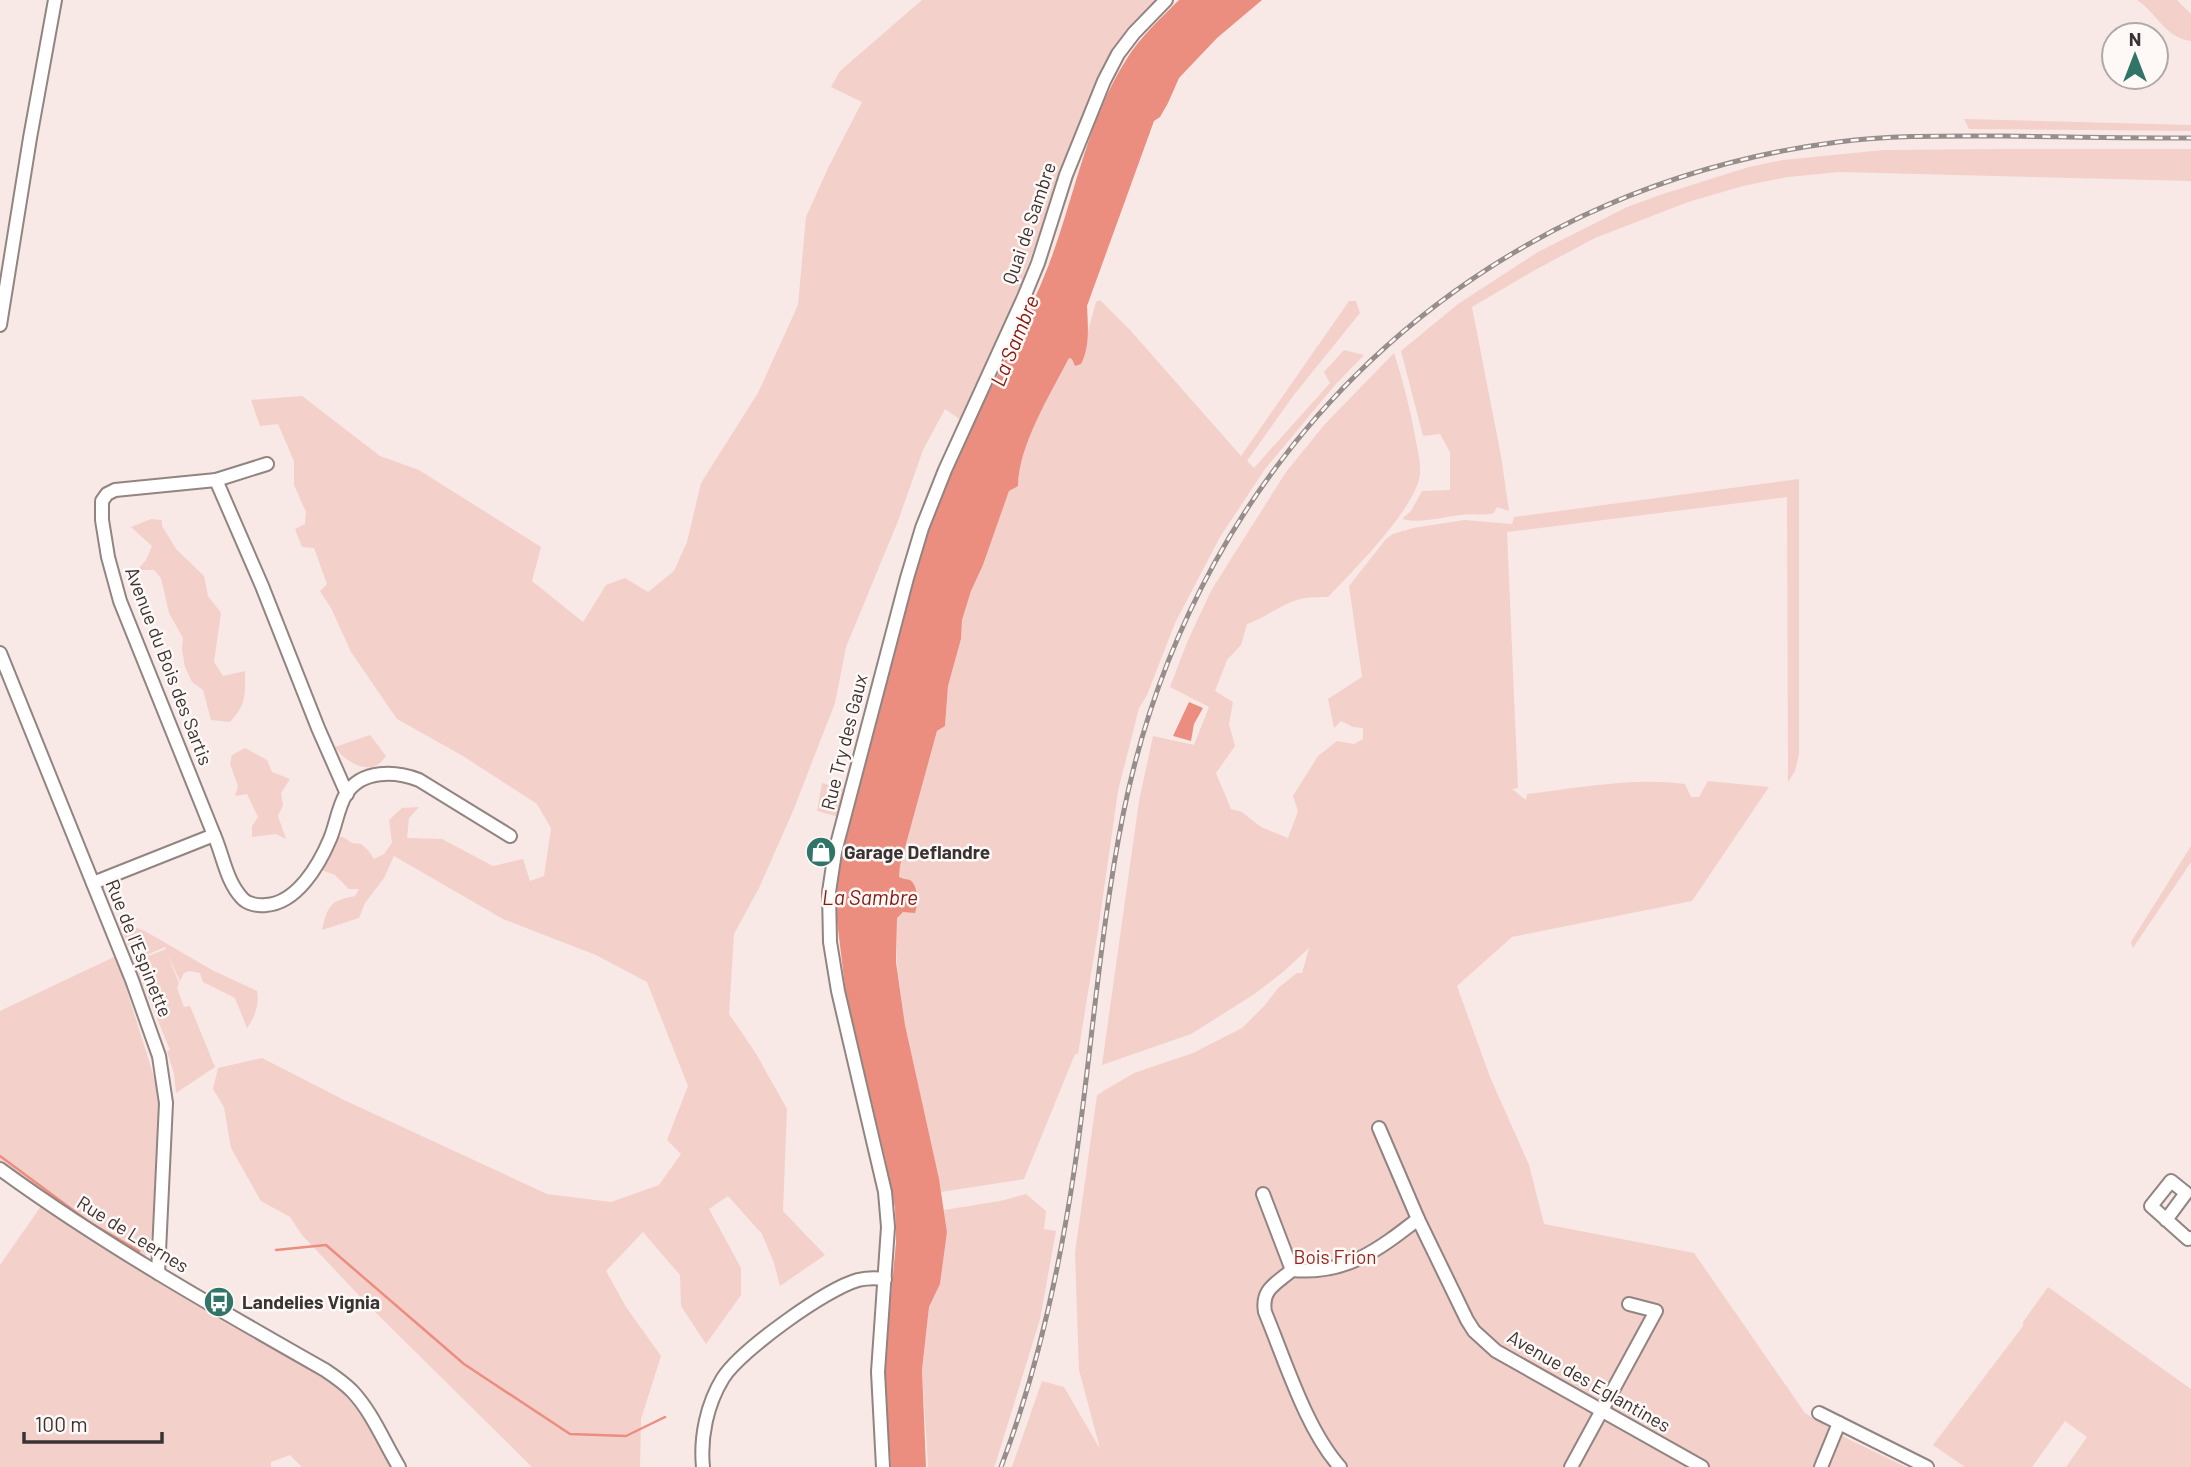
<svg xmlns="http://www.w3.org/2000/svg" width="2191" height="1467" viewBox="0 0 2191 1467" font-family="Barlow,sans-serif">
  <rect width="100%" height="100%" fill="#f8e9e6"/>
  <g fill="#f3d0ca">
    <path d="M922,0H1160L1114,51L1099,77L1078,128L1020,287L962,421L945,409L923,450L898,521L846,647L835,703L793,811L759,888L734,934L729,1014L755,1052L787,1109L783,1211L825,1255L780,1286L774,1263L762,1234L728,1196L709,1209L741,1268V1295L706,1344L681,1306L680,1275L643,1232L606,1271L626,1307L661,1356L641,1419L640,1467H532L368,1305L302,1235L290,1217L261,1201L231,1148L224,1107L213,1089L218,1068L262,1058L344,1100L547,1194L611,1202L659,1185L681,1154L667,1140L688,1086L647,982L596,955L503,919L394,856L384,878L365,903L359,918L322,930C328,905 330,901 355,896L359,889H349L335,875L321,870L327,852L338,837H343L352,843L361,844L368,850L374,859L384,854L392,843L389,820L402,808L419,807L409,818L407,838L442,839L493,866L523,859L530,881L544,876L551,828L537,804L463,756L397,719L351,652L331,608L320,591L327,584L314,548L302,547L295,529L305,524L306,512L294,485V461L278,424L260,426L251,400L302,396L380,456L419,470L541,547L532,581L583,622L606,585L625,578L648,592L674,571L687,542L701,483L758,393L798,305L806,217L828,168L862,102L831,87L840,71Z"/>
    <path d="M2137,0H2177L2191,14V41C2164,37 2158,14 2137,0Z"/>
    <path d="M1964,119L2191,125V131L1969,129Z"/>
    <path d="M2001,149H2191V181L1839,172L1788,177L1743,186L1688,202L1595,238L1535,270L1472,307L1501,456L1509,511L1497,507L1494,513C1483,516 1471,513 1460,515C1441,517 1421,524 1402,519L1411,511L1422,491L1450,490V452L1440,434L1423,436L1401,351L1458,304L1538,252L1627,207L1663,194L1749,167L1783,160L1884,150Z"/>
    <path d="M1100,300L1130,330L1241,456L1349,301H1356L1360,313L1293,396L1247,461L1254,468L1330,383L1324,372L1344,350L1364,355L1335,385L1265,469L1220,537L1175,623L1147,695L1139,708L1118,791L1098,931L1078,1054H1075L1024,1179L941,1192L905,1025L897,964V918L902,912L917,906L915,886L899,877L900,866L937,731L945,726L948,686L961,639L962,620L971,591L983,565L1009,491L1018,485C1018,446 1051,393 1069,358L1085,355L1088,331L1096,302Z"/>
    <path d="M1394,353C1403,381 1410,408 1415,436C1417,448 1421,461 1420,474C1417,507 1352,572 1328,597C1320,597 1312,597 1305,598C1283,602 1266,618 1247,624L1241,645L1227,660L1215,691L1233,702L1229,724L1235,746L1216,773L1231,809L1242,812L1261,827L1288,838L1298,811L1293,796L1318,756L1337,741L1354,744L1363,739V728L1353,727L1341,721L1334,728L1328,699L1362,677L1349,586L1386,539L1393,534L1413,528L1464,520L1512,524L1514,517L1799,479V754L1795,771L1788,782L1787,497L1507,532L1518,788L1512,789L1526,800L1527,794C1577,788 1635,777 1685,784L1691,797H1699L1708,781L1769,787L1692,901L1512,937L1457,986L1490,1077L1529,1165L1544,1224L1694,1253L1805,1413L1848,1439L1906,1467H1012L1042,1381L1064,1387L1100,1449L1079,1370L1075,1253L1097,1095L1134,1073L1193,1053L1242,1028L1265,1005L1278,988L1297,973H1302L1309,948L1283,972L1253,995L1191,1034L1102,1065L1139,801L1153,736L1194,745L1209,707L1170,687L1188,640L1212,589L1286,472L1325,424Z"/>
    <path d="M151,519L162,520V526L176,549L204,576L208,596L221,613L214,662L223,676L245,671C245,694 247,704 230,722L211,720L203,690L192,682L185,667L182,649L183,638L169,613L161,578L154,570H137L146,560L152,546L131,527Z"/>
    <path d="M370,735L386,756C383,759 381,763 377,765C362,773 342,758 335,747Z"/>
    <path d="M245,748L267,760L272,772L290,779L281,793L283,805L278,816L286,839L276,834L252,837V826L258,817L247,794L235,796L238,786L230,764L232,755Z"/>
    <path d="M822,783L845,789L839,817L817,811Z"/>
    <path d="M2191,846V862L2133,948L2131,942Z"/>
    <path d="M117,920L145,931L212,970L257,991C260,1003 254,1019 247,1028L235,998L203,982L200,973L189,971L184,973L180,981L167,953L179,983L177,988L184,1007L190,1006L215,1067L176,1093L174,1074L167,1051L170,1050L134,962L166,949L165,947L134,960Z"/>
    <path d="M116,956L160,1096V1151L153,1231L145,1258L0,1162V1011Z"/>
    <path d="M1026,1194L1046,1211L1044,1229L1056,1231L1040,1319L997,1459L994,1467H928L922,1370L929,1307L940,1284L947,1232L944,1210L1000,1201Z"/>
    <path d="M41,1206L122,1258L339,1387L366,1421L391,1467H302L290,1455L271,1462V1467H0V1265Z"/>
    <path d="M2048,1287L2191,1389V1467H2066L2087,1437L2065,1421L2032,1467H1965L1933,1445L2023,1326V1322Z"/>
  </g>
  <g fill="#eb8e7f">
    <path d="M1179,0H1262L1217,38L1179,78L1168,103L1160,117L1154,121L1087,306C1088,326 1090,347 1081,364L1075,366L1072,359L1069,358C1051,393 1018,446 1018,486L1009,491L983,565L971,591L962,620L961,639L948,686L945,726L937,731L900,866L899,877C903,879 907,879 910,880C919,886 918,905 915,913L903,912L897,918L896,962L905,1025L939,1179L947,1232L940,1284L929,1307L922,1370L926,1467H891L884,1368L896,1243L895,1208L886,1162L846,995L835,904L840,854L910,587C923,544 938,502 956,461C983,401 1015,344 1041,284C1073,210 1083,128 1126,60C1140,37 1160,19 1179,0Z"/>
    <path d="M1189,702L1203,708L1194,724L1191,741L1173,736Z"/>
  </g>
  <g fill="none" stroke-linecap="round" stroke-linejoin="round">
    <g stroke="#eb8e7f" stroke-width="2.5">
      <path d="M0,1156L89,1222L139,1251"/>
      <path d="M276,1250L326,1245L464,1364L570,1434L626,1436L665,1417"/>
    </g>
    <g stroke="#918481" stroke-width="16">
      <g id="minor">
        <path d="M0,325L30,138L55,0"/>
        <path d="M216,480L262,586L318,728L347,794"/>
        <path d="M0,653L132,980L159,1056L166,1103L158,1273"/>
        <path d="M214,835L120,601L108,557L102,520V501L107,494L115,490L216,480L267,464"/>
        <path d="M93,883L214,835C223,855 226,881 242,898C247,904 258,906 266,905C297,903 319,865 330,839C336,825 338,807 346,794C362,769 396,771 419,780L510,836"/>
        <path d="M1379,1128L1418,1219L1467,1320L1474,1331L1496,1351L1702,1467"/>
        <path d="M0,1169C103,1244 214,1307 325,1370C334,1376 344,1383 352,1391C372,1412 384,1442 399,1467"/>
        <path d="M1263,1194L1292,1270"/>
        <path d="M2166,1220L2186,1193L2171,1181L2151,1206L2188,1239L2191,1238"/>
        <path d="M1292,1270C1276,1284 1261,1289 1265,1312C1285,1360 1306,1429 1340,1467"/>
        <path d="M1292,1270C1346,1275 1378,1250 1418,1219"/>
        <path d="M1819,1413L1927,1467"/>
        <path d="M703,1467C700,1437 707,1404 723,1378C741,1350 826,1289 858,1280C867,1278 876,1278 885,1279"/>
        <path d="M883,1467L878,1372L888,1227L885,1192L838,991L830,942L829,892L835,852L907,578L922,528L945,470L1024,297L1038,263L1066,175L1104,81L1118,54L1134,33L1166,0"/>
        <path d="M1571,1467L1656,1311L1629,1304"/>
        <path d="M1821,1467L1839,1423"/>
      </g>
    </g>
    <use href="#minor" stroke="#fff" stroke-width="12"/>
    <g stroke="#978d8b" stroke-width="5">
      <path id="rail" d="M1001,1467C1038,1370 1060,1267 1075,1165C1092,1048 1100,930 1123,815C1195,455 1472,189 1838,142C1893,135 1949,136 2004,136C2066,137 2129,138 2191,138"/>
    </g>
    <use href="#rail" stroke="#fef8f7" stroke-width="2.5" stroke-dasharray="8" stroke-linecap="butt"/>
  </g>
  <defs>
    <g id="shop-disc" transform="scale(1.575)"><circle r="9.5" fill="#317569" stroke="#fef8f7"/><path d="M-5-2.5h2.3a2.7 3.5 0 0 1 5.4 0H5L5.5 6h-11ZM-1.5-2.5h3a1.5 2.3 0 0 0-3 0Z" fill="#fff"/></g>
    <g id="bus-disc" transform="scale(1.575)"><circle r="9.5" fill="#317569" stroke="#fef8f7"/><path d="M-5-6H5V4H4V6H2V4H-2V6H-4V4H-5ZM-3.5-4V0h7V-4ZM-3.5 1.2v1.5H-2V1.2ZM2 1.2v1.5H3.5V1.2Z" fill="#fff"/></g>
  </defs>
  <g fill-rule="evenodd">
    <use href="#shop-disc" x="821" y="852"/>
    <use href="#bus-disc" x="219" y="1302"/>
  </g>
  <g text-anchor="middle" stroke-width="5" stroke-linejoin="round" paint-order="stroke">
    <g font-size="19" fill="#393433" stroke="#fef8f7">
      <text transform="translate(1029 223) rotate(-71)" y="7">Quai de Sambre</text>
      <text transform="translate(169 666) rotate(69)" y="7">Avenue du Bois des Sartis</text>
      <text transform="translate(844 742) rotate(-76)" y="7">Rue Try des Gaux</text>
      <text transform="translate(139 948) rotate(68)" y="7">Rue de l'Espinette</text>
      <text transform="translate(133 1234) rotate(32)" y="7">Rue de Leernes</text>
      <text transform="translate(1589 1381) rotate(30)" y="7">Avenue des Eglantines</text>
    </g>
    <g font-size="19" font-weight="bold" fill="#393433" stroke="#fef8f7" text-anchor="start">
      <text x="844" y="859">Garage Deflandre</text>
      <text x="242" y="1309">Landelies Vignia</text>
    </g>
    <g font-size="19" fill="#93261c" stroke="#fef8f7">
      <text x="1335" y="1264">Bois Frion</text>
    </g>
    <g font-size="21" font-style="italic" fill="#871911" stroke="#fef8f7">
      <text transform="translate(1015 341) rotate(-68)" y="7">La Sambre</text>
      <text x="870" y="905">La Sambre</text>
    </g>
  </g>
  <g transform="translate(2135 56)"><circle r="33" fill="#fef8f7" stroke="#afaaa9" stroke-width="2"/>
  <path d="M0-5L12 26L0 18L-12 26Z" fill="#317569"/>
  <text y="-10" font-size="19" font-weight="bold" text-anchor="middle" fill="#393433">N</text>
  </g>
  <path d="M24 1432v10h138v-10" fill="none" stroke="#393433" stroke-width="3.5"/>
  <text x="35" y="1432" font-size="21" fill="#393433" stroke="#fef8f7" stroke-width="5" paint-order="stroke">100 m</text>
</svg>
